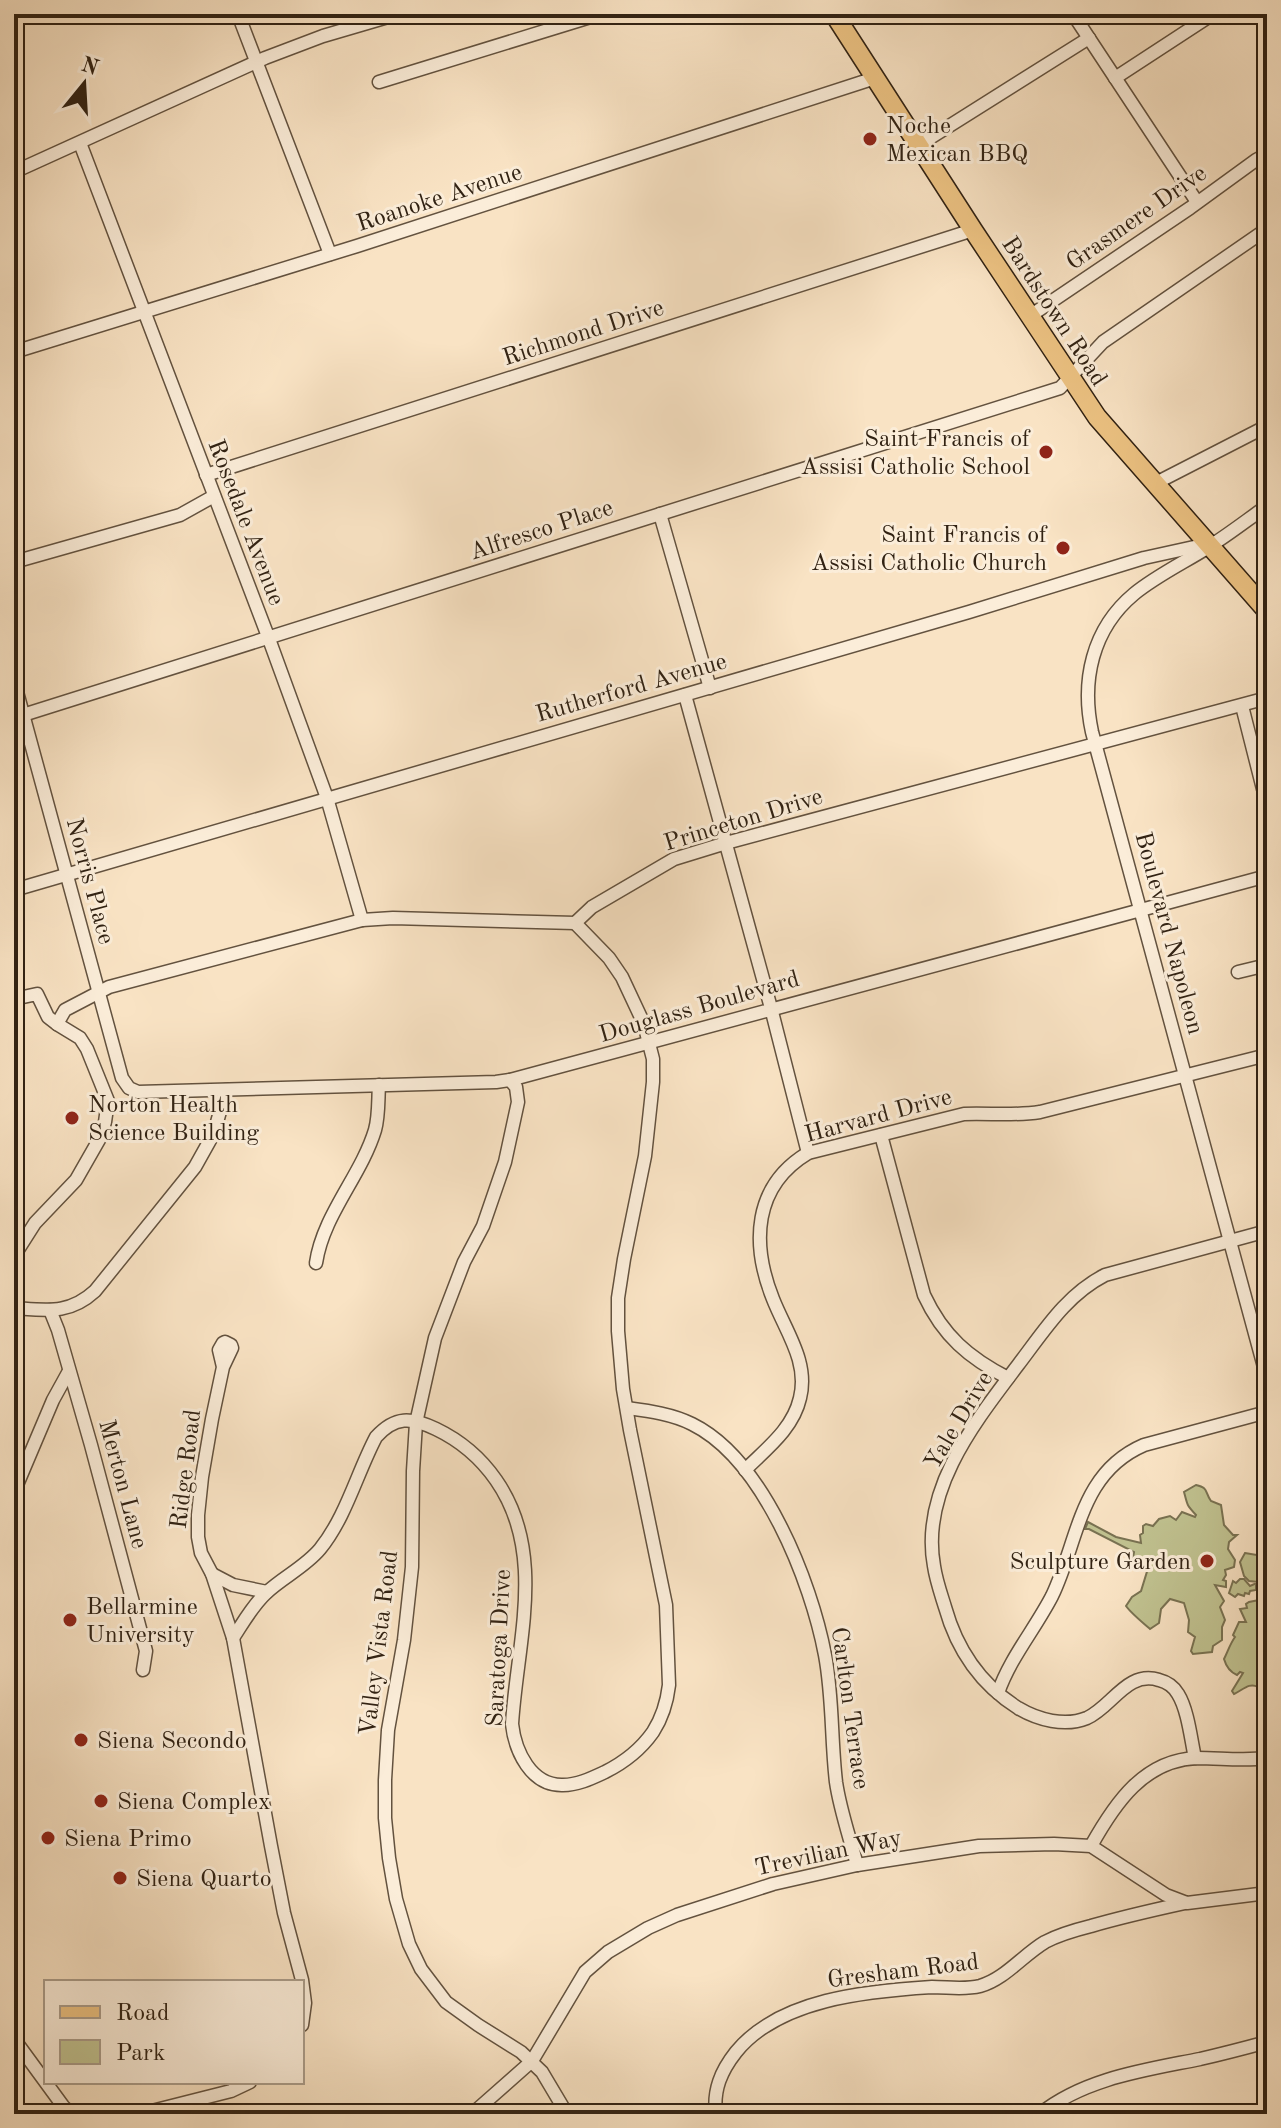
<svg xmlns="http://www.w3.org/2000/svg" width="1281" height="2128" viewBox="0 0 1281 2128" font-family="'Old Standard TT',serif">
  <rect width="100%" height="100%" fill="#f9e3c4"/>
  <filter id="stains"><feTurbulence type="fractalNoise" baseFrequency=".0025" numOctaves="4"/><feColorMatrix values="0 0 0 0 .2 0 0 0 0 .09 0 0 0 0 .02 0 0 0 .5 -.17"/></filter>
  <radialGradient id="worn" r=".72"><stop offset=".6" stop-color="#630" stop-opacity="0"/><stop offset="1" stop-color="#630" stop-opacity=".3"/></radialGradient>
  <g fill="#c1c391" stroke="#797252" stroke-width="2">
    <path d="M1196,1485C1209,1488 1204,1491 1211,1501L1221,1505L1224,1525L1233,1535H1237L1229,1542L1228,1549L1235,1560L1234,1567L1225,1570L1226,1575L1223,1580L1226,1581V1587L1215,1585L1224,1601L1220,1607L1225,1620L1222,1627V1640L1213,1646L1212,1652L1193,1654L1191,1651L1195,1637L1188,1632L1189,1620L1184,1603L1170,1599L1161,1609L1159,1623L1150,1629C1143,1623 1130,1612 1126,1606L1132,1597L1141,1591L1149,1565L1145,1558L1142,1567L1138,1568L1132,1564L1134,1552L1089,1529H1085L1088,1522L1116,1537L1141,1543L1140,1535L1143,1533V1526L1146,1524L1153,1526L1159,1519L1170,1516L1176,1520L1182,1512L1195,1517L1196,1515C1186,1504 1188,1506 1184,1492Z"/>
    <path d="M1245,1553L1263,1556V1572L1267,1574V1585L1262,1588L1256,1586V1590L1250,1591L1249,1594L1245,1593L1244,1596L1238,1594L1235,1597L1229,1593L1233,1581L1236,1583L1240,1579H1244L1250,1586L1259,1582L1249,1581L1244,1576L1240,1562Z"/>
    <path d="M1259,1600H1267L1266,1680L1258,1687C1249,1682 1243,1690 1234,1694L1232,1691L1243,1673L1240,1672L1237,1675C1230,1672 1226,1666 1224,1659C1228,1651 1230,1644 1235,1637L1233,1635L1239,1622H1246L1240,1609L1247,1608L1246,1604L1249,1602Z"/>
  </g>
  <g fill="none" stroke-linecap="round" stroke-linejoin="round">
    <g stroke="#63523f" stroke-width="15">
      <g id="street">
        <path d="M238,14L330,254"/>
        <path d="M1073,14L1197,202"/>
        <path d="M1115,78L1213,14"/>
        <path d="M379,82L600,14"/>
        <path d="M80,143L269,639L327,798L362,920"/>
        <path d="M919,145L1089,38"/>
        <path d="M14,172L265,58L323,36L398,14"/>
        <path d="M1030,316L1190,208L1256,160L1267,154"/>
        <path d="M14,352L357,246L875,78"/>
        <path d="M206,475L973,230"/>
        <path d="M1154,484L1267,426"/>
        <path d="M1267,506C1247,520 1228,535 1207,548C1183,563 1156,576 1134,594C1092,629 1081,681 1092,732L1267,1378"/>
        <path d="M660,514L710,688"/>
        <path d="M14,562L180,515L214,496"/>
        <path d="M14,681L122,1078L129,1088L138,1092L496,1082L510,1080L1267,876"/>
        <path d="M685,695L771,1008L808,1153"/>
        <path d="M1242,706L1263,789"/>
        <path d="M23,715L1060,388L1103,342L1267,229"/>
        <path d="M14,890L969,612L1144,558L1194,547H1209"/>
        <path d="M1238,972L1267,965"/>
        <path d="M14,999L37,994L48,1017L57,1024"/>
        <path d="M510,1080L516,1087L518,1102L505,1162L483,1226L464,1262L435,1338L416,1423L413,1471L412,1567L404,1640L388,1730L385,1780V1818L389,1858L396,1899L409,1944L421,1969L446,2002L478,2025L521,2052L542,2072L567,2114"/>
        <path d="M881,1135L924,1295C943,1336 969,1358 1008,1378"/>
        <path d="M14,1256L35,1223L76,1180L100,1138L105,1122L108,1101L87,1049L80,1038L57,1024L65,1010L109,987L362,920L393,918L575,923L592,907L674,859L726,843L1267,698"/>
        <path d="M316,1263C323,1215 361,1176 375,1130C379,1116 378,1100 379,1085"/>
        <path d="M14,1308C46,1310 69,1315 95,1291L195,1167L214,1133L226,1090"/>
        <path d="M50,1310L58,1330L91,1445L146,1651L143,1670"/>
        <path d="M223,1367L219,1350L223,1343L225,1342L231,1345L232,1348L223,1367L212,1419L202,1477L198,1515V1537L201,1553L212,1574L233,1638L271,1846L284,1913L302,1980L305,2003L302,2025"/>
        <path d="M627,1408C649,1411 672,1414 692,1424C763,1459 811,1581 825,1655C833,1697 831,1740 836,1782C840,1810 850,1838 857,1865"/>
        <path d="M745,1470C766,1449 793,1429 800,1398C809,1362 786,1332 773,1299C751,1244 753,1186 808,1153L964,1114C990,1113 1014,1116 1040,1112L1267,1055"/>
        <path d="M14,1492L53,1400L69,1371"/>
        <path d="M212,1574L233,1585L267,1592"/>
        <path d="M233,1638C243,1623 252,1606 266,1593C283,1577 305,1567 320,1549C346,1517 357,1473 376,1437C395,1416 411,1417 436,1429C461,1441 480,1457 496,1480C547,1553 517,1642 512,1724C515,1751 531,1786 563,1785C578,1785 592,1778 605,1772C623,1763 641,1749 653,1732C662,1718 667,1702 669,1685L666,1605L630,1430L623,1389L618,1331V1298L624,1259L645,1156L653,1082V1059L644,1024L622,977L609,958L575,923"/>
        <path d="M998,1693C1010,1658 1035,1629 1052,1596C1079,1540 1079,1473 1144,1445L1267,1412"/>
        <path d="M1195,1758C1191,1740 1188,1710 1178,1694C1174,1687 1167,1682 1159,1680C1127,1670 1112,1707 1087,1718C1065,1727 1038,1720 1018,1708C980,1684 957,1650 945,1607C941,1594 936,1580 934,1566C920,1490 975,1422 1018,1365C1044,1331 1066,1295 1105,1275L1267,1231"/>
        <path d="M1091,1846C1115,1803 1144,1760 1197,1758C1221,1758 1244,1761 1267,1758"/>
        <path d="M14,2039L63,2106L71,2114"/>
        <path d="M140,2114L231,2091L250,2082"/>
        <path d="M472,2114L532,2061L585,1972L608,1952L648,1928L677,1915L773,1884L857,1865L979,1846L1054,1844L1091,1846L1166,1895L1187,1903L1267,1893"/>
        <path d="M716,2114C713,2090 721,2071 736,2052C779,1999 867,1991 932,1987C948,1987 964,1990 980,1986C1005,1979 1023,1955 1045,1942C1060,1934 1075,1930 1091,1926C1122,1917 1153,1910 1185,1903"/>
        <path d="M1040,2114C1085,2078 1146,2070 1200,2059C1222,2054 1245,2048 1267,2042"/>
      </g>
    </g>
    <g stroke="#312213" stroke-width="21">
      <path id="primary" d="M834,14L973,230L1097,417L1267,611"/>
    </g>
    <use href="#street" stroke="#fbedd9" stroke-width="12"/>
    <use href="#primary" stroke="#ecc282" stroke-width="18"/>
  </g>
  <g fill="#8f2418" stroke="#fbedd9" stroke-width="3">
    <circle cx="870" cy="139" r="8"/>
    <circle cx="1046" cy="452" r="8"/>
    <circle cx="1063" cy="548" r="8"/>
    <circle cx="72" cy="1118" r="8"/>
    <circle cx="1207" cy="1561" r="8"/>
    <circle cx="70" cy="1620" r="8"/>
    <circle cx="81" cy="1740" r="8"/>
    <circle cx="101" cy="1801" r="8"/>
    <circle cx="48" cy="1838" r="8"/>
    <circle cx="120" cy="1878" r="8"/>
  </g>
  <g text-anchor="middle" stroke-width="6" stroke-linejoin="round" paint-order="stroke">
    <g font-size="24" fill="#312213" stroke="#fbedd9" text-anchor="start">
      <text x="886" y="133">Noche<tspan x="886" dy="28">Mexican BBQ</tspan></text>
      <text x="1030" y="446" text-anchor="end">Saint Francis of<tspan x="1030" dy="28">Assisi Catholic School</tspan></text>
      <text x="1047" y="542" text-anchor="end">Saint Francis of<tspan x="1047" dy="28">Assisi Catholic Church</tspan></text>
      <text x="88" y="1112">Norton Health<tspan x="88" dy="28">Science Building</tspan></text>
      <text x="1191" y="1569" text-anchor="end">Sculpture Garden</text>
      <text x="86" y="1614">Bellarmine<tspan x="86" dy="28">University</tspan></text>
      <text x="97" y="1748">Siena Secondo</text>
      <text x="117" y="1809">Siena Complex</text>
      <text x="64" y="1846">Siena Primo</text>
      <text x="136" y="1886">Siena Quarto</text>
    </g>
    <g font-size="24" fill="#312213" stroke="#fbedd9">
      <text transform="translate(439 197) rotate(-18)" y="8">Roanoke Avenue</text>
      <text transform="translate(1136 217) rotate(-35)" y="8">Grasmere Drive</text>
      <text transform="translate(1055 311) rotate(57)" y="8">Bardstown Road</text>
      <text transform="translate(583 332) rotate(-18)" y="8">Richmond Drive</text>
      <text transform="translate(247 522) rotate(69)" y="8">Rosedale Avenue</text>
      <text transform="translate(541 529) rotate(-18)" y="8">Alfresco Place</text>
      <text transform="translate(631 687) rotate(-16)" y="8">Rutherford Avenue</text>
      <text transform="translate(743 819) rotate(-17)" y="8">Princeton Drive</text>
      <text transform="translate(91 881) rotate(75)" y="8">Norris Place</text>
      <text transform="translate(1170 933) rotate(75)" y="8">Boulevard Napoleon</text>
      <text transform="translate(699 1006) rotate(-16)" y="8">Douglass Boulevard</text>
      <text transform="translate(878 1115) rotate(-15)" y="8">Harvard Drive</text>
      <text transform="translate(958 1420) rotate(-59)" y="8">Yale Drive</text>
      <text transform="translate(185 1469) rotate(-83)" y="8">Ridge Road</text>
      <text transform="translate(124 1484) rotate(75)" y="8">Merton Lane</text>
      <text transform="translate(378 1643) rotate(-83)" y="8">Valley Vista Road</text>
      <text transform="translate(498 1648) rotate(-87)" y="8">Saratoga Drive</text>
      <text transform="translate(851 1708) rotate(82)" y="8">Carlton Terrace</text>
      <text transform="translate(828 1852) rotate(-12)" y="8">Trevilian Way</text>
      <text transform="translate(903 1970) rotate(-7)" y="8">Gresham Road</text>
    </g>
  </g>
  <rect width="1281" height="2128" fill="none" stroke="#f9e3c4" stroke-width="48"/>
  <rect x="16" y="16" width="1249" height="2096" fill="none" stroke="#312213" stroke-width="4"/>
  <rect x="24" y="24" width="1233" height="2080" fill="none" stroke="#312213" stroke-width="2"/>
  <rect x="44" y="1980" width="260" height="104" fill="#fbedd9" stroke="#aa9c8a" stroke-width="2"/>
  <rect x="60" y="2006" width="40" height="12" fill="#ecc282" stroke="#aa9c8a" stroke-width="2"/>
  <text x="116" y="2020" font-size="24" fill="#312213">Road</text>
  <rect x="60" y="2040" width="40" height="24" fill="#c1c391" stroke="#aa9c8a" stroke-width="2"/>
  <text x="116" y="2060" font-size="24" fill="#312213">Park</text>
  <g transform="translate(84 84) rotate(18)" stroke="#fbedd9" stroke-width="6" paint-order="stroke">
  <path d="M0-6L14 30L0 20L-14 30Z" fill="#312213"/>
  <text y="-12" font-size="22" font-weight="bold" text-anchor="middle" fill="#312213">N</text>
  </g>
  <rect width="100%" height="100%" filter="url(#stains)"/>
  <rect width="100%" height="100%" fill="url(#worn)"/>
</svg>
